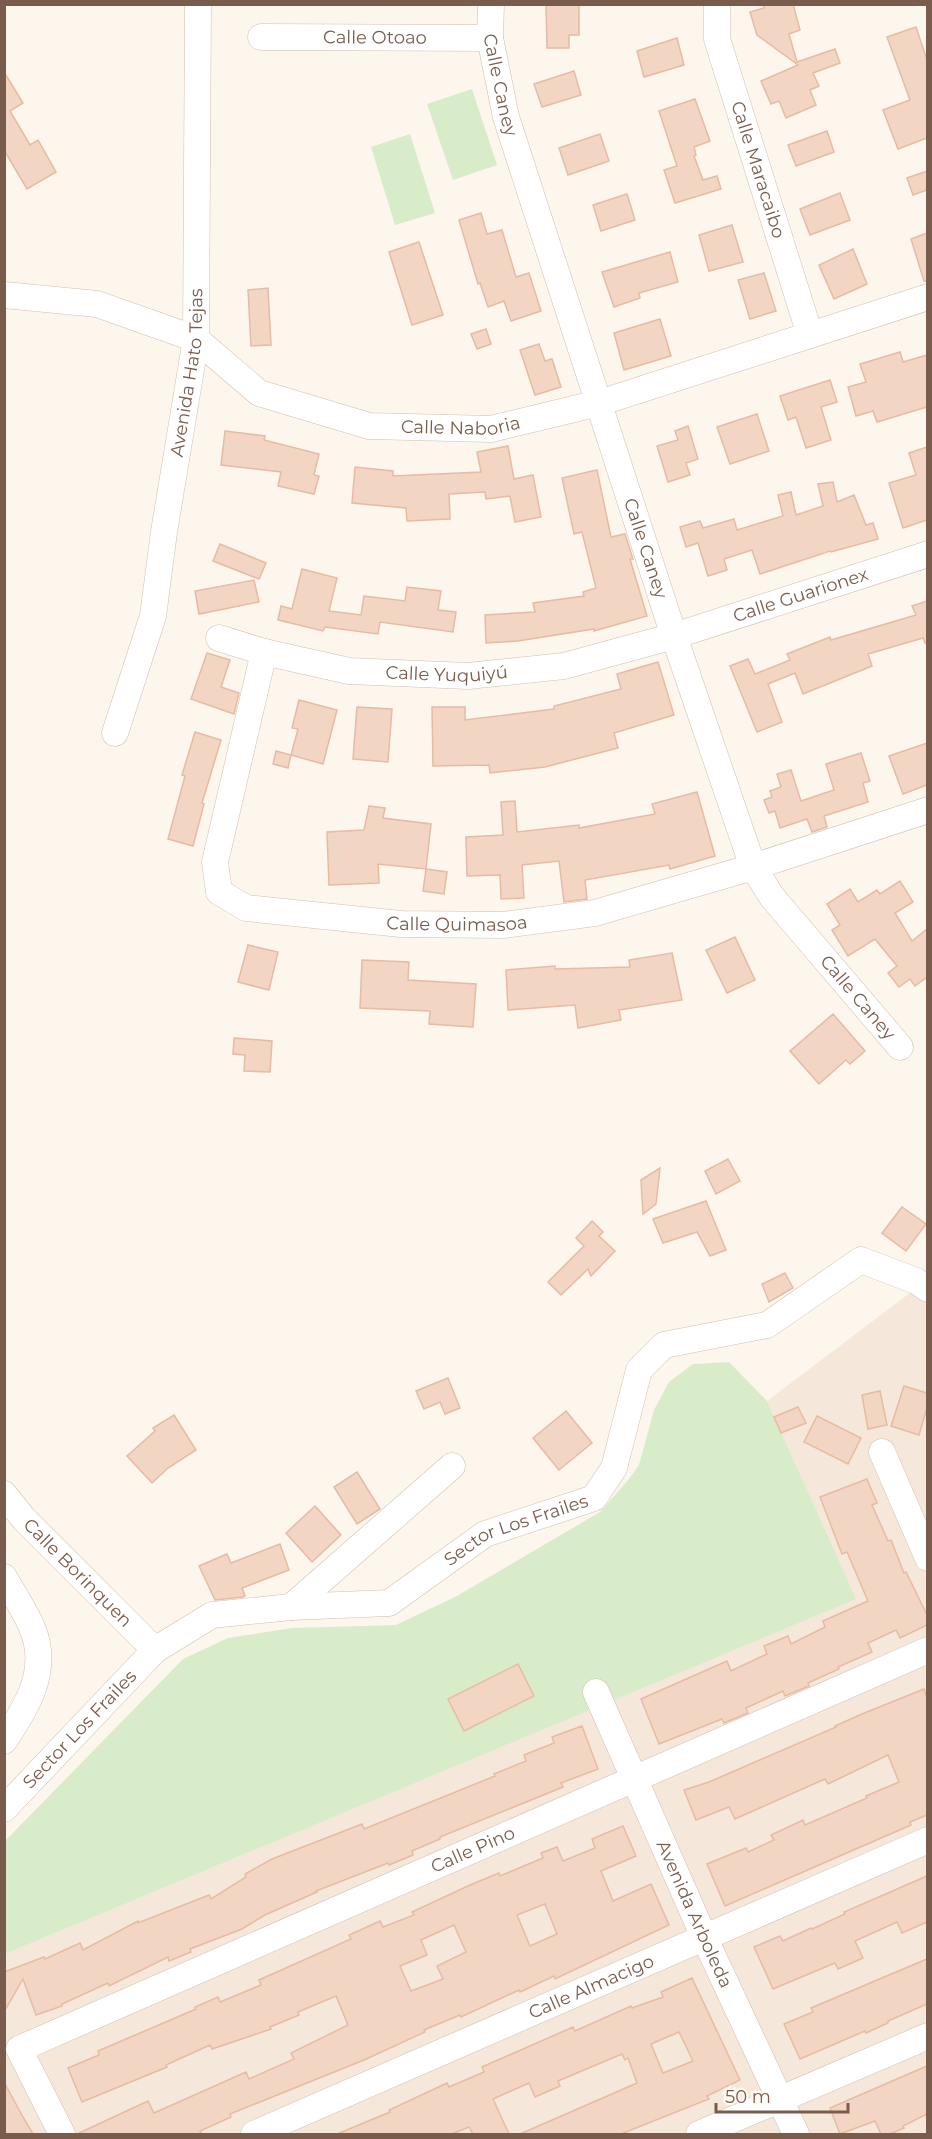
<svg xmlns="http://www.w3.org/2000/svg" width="932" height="2139" viewBox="0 0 932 2139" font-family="Montserrat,sans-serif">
  <rect width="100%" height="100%" fill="#fdf6ec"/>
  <path fill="#f5e8da" d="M927,1280V2134H5V1954L855,1599L767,1401Z"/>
  <g fill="#d8ecc9">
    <path d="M472,89L497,165L453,180L427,104Z"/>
    <path d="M410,134L435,213L395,225L371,147Z"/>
    <path d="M729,1362L767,1401L856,1599L5,1954V1841L183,1659L228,1638L292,1628L396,1625L457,1596L600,1512L629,1479L639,1465L654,1410L669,1382L693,1364Z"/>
  </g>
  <g fill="#f3d5c3" stroke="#e6bba3" stroke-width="1.5" fill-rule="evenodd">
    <path d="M546,4H579V35H569V48H547Z"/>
    <path d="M763,4H793L800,30L789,34L797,62L835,49L840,63L813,73L819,86L810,90L816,105L786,118L779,101L771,104L761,81L798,65L757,35L750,12L764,8Z"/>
    <path d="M916,27L927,60V138L898,149L883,110L910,100L887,37Z"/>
    <path d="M677,38L684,65L644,77L637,51Z"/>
    <path d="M574,71L581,95L542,107L534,84Z"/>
    <path d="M4,72L23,103L10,111L30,145L38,140L56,172L27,189L4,150Z"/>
    <path d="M695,99L710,141L694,147L696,155L694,156L703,180L717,176L721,189L675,203L664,170L677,166L659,111Z"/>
    <path d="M827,131L834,152L796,166L788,145Z"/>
    <path d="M600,134L609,161L568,175L559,148Z"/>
    <path d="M927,171V190L913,195L907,178Z"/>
    <path d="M840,193L850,220L810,235L800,209Z"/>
    <path d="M627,194L635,220L601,231L593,205Z"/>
    <path d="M481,213L487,234L502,230L516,277L529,273L541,311L511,321L504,301L488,307L480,283L478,284L459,220Z"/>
    <path d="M732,225L743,262L709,271L699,235Z"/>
    <path d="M927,233V281H924L911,239Z"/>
    <path d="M419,242L443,315L412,325L389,252Z"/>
    <path d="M853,249L867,284L834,299L819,265Z"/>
    <path d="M670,252L678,282L639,293L640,298L614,307L602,272Z"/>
    <path d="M764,273L776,311L750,319L738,280Z"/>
    <path d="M268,288L271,345L251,346L248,290Z"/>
    <path d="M660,319L671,356L624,370L614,333Z"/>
    <path d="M486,329L491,344L477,349L471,334Z"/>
    <path d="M539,344L545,361L552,359L561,387L535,395L520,350Z"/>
    <path d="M900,352L903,362L927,355V407L877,422L873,411L856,416L848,387L866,382L860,364Z"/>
    <path d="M830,380L837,402L821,407L831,440L806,448L796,417L788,420L780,396Z"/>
    <path d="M757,414L769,451L730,464L717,427Z"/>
    <path d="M688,426L698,459L686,463L690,475L668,482L657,446L678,440L675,431Z"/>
    <path d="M225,431L265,436L264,440L319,454L314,475L319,476L314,494L278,486L281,472L221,465Z"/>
    <path d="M508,446L514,479L533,475L541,517L515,522L510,496L486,499L485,492L449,494L450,519L407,521L406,508L352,503L355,467L393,471V476L481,472L477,452Z"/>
    <path d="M927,447V520L903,528L889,483L916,475L909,453Z"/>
    <path d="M597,470L611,537L625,534L633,559H630L647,616L594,631V629L518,641L486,643L485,615L535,612L533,603L584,596L583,592L596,588L582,532L574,534L562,478Z"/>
    <path d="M833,482L837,502L854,495L866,525L873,523L878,539L831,552L830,551L760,574L752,550L724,559L727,570L708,576L698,543L686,547L680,527L700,521L703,528L734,519L737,530L783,516L778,495L791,492L796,515L823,506L818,484Z"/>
    <path d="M220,544L266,563L259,579L213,561Z"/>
    <path d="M302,569L337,578L329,611L361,615L364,596L405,601L407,587L441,591L438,610L456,612L453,632L380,622L378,634L325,627L323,631L278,620L281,606L292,609Z"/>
    <path d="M254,580L259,602L199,614L195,591Z"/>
    <path d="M927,601V643H925L923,638L868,654L872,666L803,694L795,673L768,684L782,722L757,732L730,666L748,659L755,674L790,660L787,654L830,637L831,640L916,615L912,606Z"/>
    <path d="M207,653L230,660L221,687L239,693L234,714L191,699Z"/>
    <path d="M658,662L674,715L614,733L618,748L545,767L490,773L489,765L433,766L432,707H465V720L554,709V706L621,689L617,674Z"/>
    <path d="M299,700L337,710L323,764L291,755L298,729L292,728Z"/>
    <path d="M357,707L392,709L388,762L353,759Z"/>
    <path d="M195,732L221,740L202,803L204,804L193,846L168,839L185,776L182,775Z"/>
    <path d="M927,743V785L903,794L889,756Z"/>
    <path d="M276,751L291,755L288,768L273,764Z"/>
    <path d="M861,753L870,781L863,783L868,802L824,816L827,827L812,832L807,819L780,828L775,811L769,813L764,800L772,797L770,791L781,787L777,774L791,770L801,801L834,790L826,764Z"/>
    <path d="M697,792L715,856L670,869L669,865L585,880L587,899L564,902L559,861L522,865L524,898L501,899L500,875L467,876L466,837L503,835L501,802L515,801L517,832L579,825V828L655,814L652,804Z"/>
    <path d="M369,806L385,808L383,818L431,824L426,869L378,864L379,883L329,885L327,832L364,830Z"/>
    <path d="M426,869L447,872L444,894L423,891Z"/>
    <path d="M900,881L913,902L895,913L912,941L927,929V977L915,986L910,979L899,987L888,973L897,966L875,939L848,956L832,930L840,925L827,904L850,889L858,902L877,890L880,894Z"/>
    <path d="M735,937L755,980L727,993L706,950Z"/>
    <path d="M248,945L278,952L269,990L238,982Z"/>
    <path d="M672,953L682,1000L619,1010L621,1020L578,1028L575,1005L508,1010L506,970L555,966V969L630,967L629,960Z"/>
    <path d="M362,960L409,962L408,980L476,984L473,1027L429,1024L430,1011L360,1008Z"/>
    <path d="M833,1014L865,1051L850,1064L846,1060L819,1084L790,1051Z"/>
    <path d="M234,1038L272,1041L270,1072L244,1071L245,1055L233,1054Z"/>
    <path d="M728,1159L740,1181L716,1194L705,1171Z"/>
    <path d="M660,1168L656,1204L643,1214L641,1180Z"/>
    <path d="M706,1201L726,1250L710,1256L697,1232L663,1243L653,1219Z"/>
    <path d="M902,1207L926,1224L906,1251L882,1233Z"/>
    <path d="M592,1221L603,1232L599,1236L615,1251L591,1276L588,1269L561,1295L548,1282L584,1246L576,1238Z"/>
    <path d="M785,1273L793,1288L769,1302L762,1284Z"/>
    <path d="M448,1378L460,1408L445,1414L440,1402L424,1409L416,1391Z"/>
    <path d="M904,1386L927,1393V1408L919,1435L891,1426Z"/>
    <path d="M880,1391L887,1425L868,1429L862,1395Z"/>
    <path d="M798,1407L806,1423L781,1433L774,1417Z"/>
    <path d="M566,1411L592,1443L559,1470L533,1438Z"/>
    <path d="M174,1415L196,1450L168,1468L152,1483L127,1456L155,1431L153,1428Z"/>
    <path d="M817,1416L861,1438L848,1464L804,1442Z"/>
    <path d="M357,1472L380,1509L357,1524L334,1487Z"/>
    <path d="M867,1479L877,1503L872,1505L888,1541L891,1540L904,1573L906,1572L927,1615V1625L900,1638L896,1630L868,1643L872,1652L838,1667L839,1669L808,1683L809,1686L785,1696L783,1691L746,1708L748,1713L724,1723L722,1719L659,1744L641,1699L727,1661L731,1671L767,1654L764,1646L788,1636L791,1644L825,1627L823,1621L868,1601L847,1552L842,1554L820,1497Z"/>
    <path d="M315,1506L341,1535L312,1562L286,1533Z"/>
    <path d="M280,1544L289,1570L242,1588L245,1596L243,1597L215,1600L199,1566L227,1554L231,1563Z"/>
    <path d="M518,1664L534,1696L464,1731L448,1699Z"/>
    <path d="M924,1689L927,1698V1815L910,1822L911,1825L725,1906L707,1864L746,1848L748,1852L774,1840L771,1835L803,1820L805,1825L867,1798L866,1796L899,1782L888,1755L828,1784L825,1779L735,1819L729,1807L696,1820L684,1790L709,1782L836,1727L835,1726L862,1714Z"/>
    <path d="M582,1726L598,1769L561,1783L563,1787L440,1837V1839L412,1851L413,1855L389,1865L388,1863L316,1891L317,1892L265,1915L242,1929L190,1949L191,1952L169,1961L168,1957L109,1986L108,1983L62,2004V2006L36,2015L23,1979L4,2012V1972L44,1957L45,1959L80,1943L83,1950L138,1921V1923L209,1895L211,1899L246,1877L245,1874L272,1859L362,1824L364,1829L495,1776L494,1774L526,1761L524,1755L554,1743L552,1737Z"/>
    <path d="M623,1826L636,1856L601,1871L613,1901L651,1884L669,1925L555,1979L554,1976L520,1992L519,1990L461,2017L460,2015L424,2030L425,2032L364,2060L230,2114L231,2117L200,2131L202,2134H77L148,2101L154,2113L246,2072L249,2079L294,2059L291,2053L348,2025L336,1996L298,2012L299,2015L270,2027L271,2029L212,2049L210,2045L166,2065L167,2067L82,2102L68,2068L99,2055L98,2051L196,2009L195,2007L218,1997L220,2002L261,1985L259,1980L351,1939L349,1935L380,1921L383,1927L414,1915L412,1912L470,1885L499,1873L500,1876L543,1858L541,1853L557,1847L563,1861L595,1848L592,1839ZM545,1904L557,1934L530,1946L517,1915ZM454,1925L466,1952L437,1966L443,1979L411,1991L400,1966L427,1955L421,1940Z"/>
    <path d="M927,1876V1922L902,1933L897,1922L855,1941L863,1958L838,1969L835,1963L773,1989L754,1947L780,1936L783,1941L811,1928L812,1929L845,1914L844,1912Z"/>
    <path d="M927,1959V2004L888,2021V2023L866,2033L865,2031L800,2059L784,2024L813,2012L811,2008Z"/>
    <path d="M692,1978L740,2080L707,2096L709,2099L621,2134H520L637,2083L628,2058L625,2060L622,2054L558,2081L560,2086L535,2097L529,2083L493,2099L509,2134H473L469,2127L452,2134H337L390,2112L389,2110L447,2083L449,2087L484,2072L482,2067L573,2027L575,2031L631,2006L632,2008L663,1997L661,1992ZM679,2032L693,2061L663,2073L651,2044Z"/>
    <path d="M927,2066V2114L903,2126L904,2128L890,2134H881L875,2121L840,2134L830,2108Z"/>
    <path d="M4,2082L23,2117L33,2134H4Z"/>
  </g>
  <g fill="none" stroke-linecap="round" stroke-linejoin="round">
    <g stroke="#d1beb0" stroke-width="27">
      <g id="minor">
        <path id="s1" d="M491,4L490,38L506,117L674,636L753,867L772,897L900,1047"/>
        <path id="s2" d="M717,4V39L810,335"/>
        <path id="s3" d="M261,37L490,38"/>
        <path id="s4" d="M4,295L97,304L196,339L259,393L369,426L491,429L599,403L928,297"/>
        <path id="s5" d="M219,638L264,652L349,671L468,676L564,666L674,636L928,554"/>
        <path id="s6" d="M264,652L215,862L219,892L246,908L401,924L503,925L595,913L753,867L928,810"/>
        <path id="s7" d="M115,733L153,616L164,532L196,339L198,4"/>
        <path d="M882,1452L928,1558"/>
        <path id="s8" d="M4,1494L23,1518L155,1650"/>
        <path d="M4,1577C14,1595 26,1612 33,1630C49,1671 27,1707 4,1741"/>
        <path d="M291,1607L452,1466"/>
        <path id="s9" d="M596,1692L704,1937L796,2134"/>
        <path id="s10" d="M4,1809L155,1650L212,1615L291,1607L389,1603L485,1534L594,1498L614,1468L639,1370L664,1345L767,1325L861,1260L916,1281L928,1289"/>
        <path id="s11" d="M62,2134L19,2049L928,1650"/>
        <path id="s12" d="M254,2134L928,1840"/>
        <path d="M699,2134L928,2036"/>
      </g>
    </g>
    <use href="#minor" stroke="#fff" stroke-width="26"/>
  </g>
  <g text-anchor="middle" stroke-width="5" stroke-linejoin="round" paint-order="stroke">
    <g font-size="18" fill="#7a5c4d" stroke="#fffaf3">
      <text dy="6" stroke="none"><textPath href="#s3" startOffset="114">Calle Otoao</textPath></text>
      <text dy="6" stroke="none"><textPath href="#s1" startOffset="82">Calle Caney</textPath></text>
      <text dy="6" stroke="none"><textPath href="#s2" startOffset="172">Calle Maracaibo</textPath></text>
      <text dy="6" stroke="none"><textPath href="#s7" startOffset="369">Avenida Hato Tejas</textPath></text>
      <text dy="6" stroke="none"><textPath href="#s4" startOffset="488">Calle Naboria</textPath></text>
      <text dy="6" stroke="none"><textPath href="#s1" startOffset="568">Calle Caney</textPath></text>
      <text dy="6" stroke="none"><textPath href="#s5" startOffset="597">Calle Guarionex</textPath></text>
      <text dy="6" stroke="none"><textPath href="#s5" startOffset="232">Calle Yuquiyú</textPath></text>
      <text dy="6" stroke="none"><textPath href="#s6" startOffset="489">Calle Quimasoa</textPath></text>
      <text dy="6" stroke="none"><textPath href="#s1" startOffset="1072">Calle Caney</textPath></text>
      <text dy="6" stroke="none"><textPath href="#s10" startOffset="612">Sector Los Frailes</textPath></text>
      <text dy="6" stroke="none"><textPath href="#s8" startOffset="108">Calle Borinquen</textPath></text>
      <text dy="6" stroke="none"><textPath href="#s10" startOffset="110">Sector Los Frailes</textPath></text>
      <text dy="6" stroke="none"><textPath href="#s11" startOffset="591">Calle Pino</textPath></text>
      <text dy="6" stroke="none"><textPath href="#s9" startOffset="243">Avenida Arboleda</textPath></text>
      <text dy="6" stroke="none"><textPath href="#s12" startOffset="368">Calle Almacigo</textPath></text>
    </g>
  </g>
  <rect width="932" height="2139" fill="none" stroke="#7a5c4d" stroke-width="12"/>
  <path d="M716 2103v9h132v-9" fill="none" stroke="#7a5c4d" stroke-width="3"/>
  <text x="725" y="2103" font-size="18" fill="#7a5c4d" stroke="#fffaf3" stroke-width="4.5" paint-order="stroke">50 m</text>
</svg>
